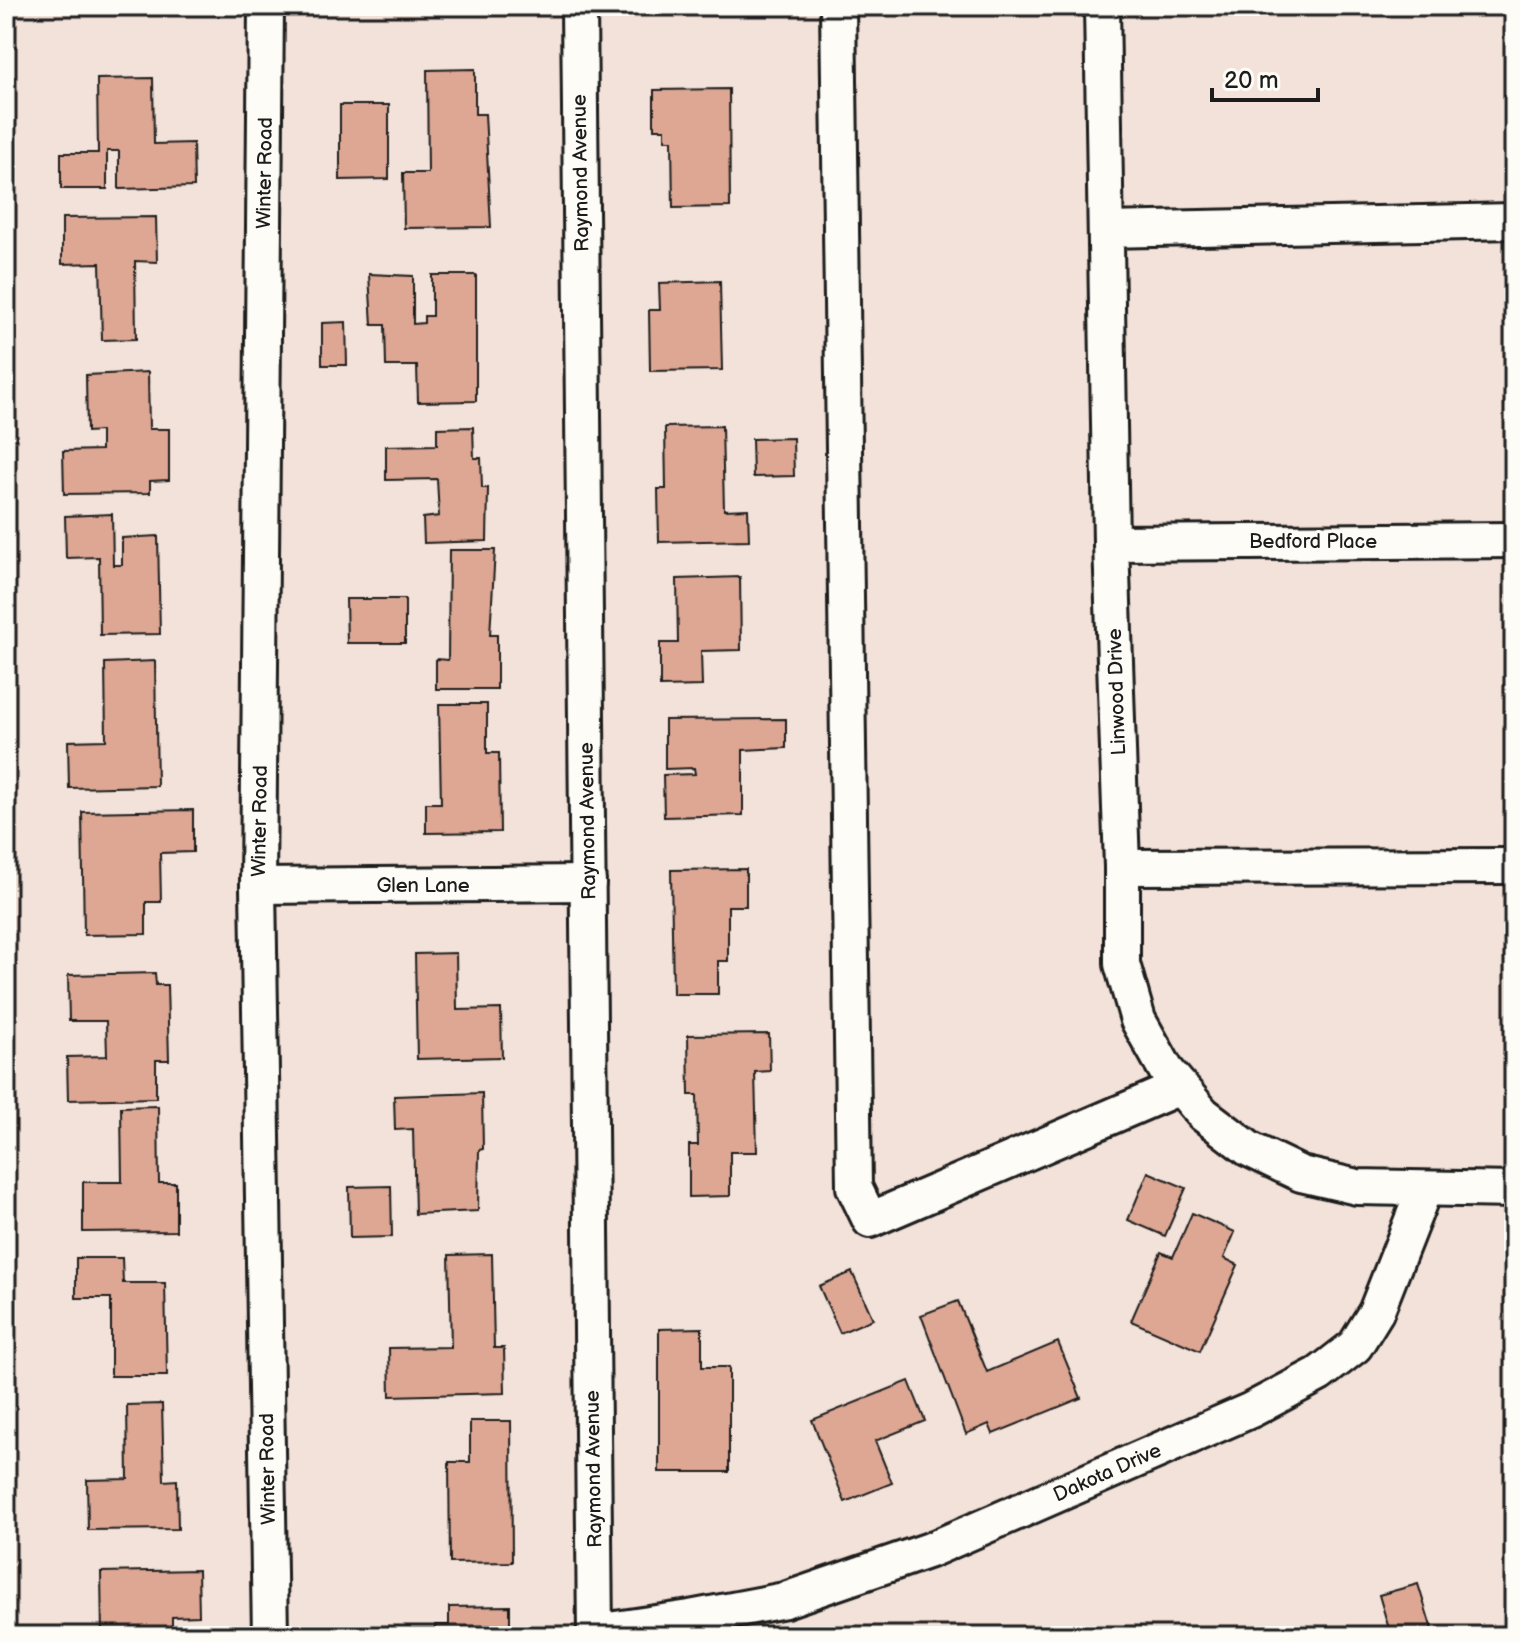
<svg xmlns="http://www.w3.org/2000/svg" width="1520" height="1642" viewBox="0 0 1520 1642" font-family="'Balsamiq Sans',sans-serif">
  <rect width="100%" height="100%" fill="#f3e2d9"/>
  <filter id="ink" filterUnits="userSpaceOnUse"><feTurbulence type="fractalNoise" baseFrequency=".0125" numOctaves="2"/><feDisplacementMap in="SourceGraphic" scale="16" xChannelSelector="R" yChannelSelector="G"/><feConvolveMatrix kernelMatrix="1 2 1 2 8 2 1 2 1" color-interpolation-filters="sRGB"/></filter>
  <g filter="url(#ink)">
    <g fill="#dda794" stroke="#1c1c1c" stroke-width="2">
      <path d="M475,69V114H485L491,227L404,228L403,173H428L427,70Z"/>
      <path d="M153,78L154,144L193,143L194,187L119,189V151H107V189H61V153H98L97,79Z"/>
      <path d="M729,89L730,207L673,208L672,140H665V129H654V90Z"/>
      <path d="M340,105H389V179L340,180Z"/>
      <path d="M156,217L157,262L135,261L136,339L102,340L100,263L62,264V218Z"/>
      <path d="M369,274L413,276V324L424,323V316H432V275H476V401L418,402L417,366H386L385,325H372Z"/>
      <path d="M720,281L722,370L650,371L649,310H660L659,283Z"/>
      <path d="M346,322L347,365H322V323Z"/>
      <path d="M148,372L149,429H169V480L150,481V493L64,494L63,451L101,450V431L87,432L86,375Z"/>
      <path d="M722,426L724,510L748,509L749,540L659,542L658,489H666L665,427Z"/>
      <path d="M473,427L474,458H481L482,488H488L487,541L424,543L423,518L439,516L437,479L386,480V446L437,445V428Z"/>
      <path d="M793,438L794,476L753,477L752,439Z"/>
      <path d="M112,514L113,565H122V538L158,536L160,634L100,635L99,557L66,558L65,516Z"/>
      <path d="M449,550H495L490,635H497V689H436V659L448,660Z"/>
      <path d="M740,577L741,650L701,651L702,686L660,687V643H678L677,579Z"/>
      <path d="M346,599H405V643H347Z"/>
      <path d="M155,661L157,786L69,788L68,741L106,740L105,663Z"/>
      <path d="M439,704H487V753H499L500,832L426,833V803H441Z"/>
      <path d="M786,719V748L743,750V815L664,817L663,775L695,774L694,768L665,769V720Z"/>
      <path d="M193,810V852L160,853L161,902H146V934L84,935L82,812Z"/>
      <path d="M746,869V906H728V961H718V994H673L671,870Z"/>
      <path d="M456,953L457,1010L501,1009L502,1057L417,1059L415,954Z"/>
      <path d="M155,973L156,985H167L169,1060H156V1098L68,1100L67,1057L107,1056L106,1021H69L68,975Z"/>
      <path d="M769,1034L770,1071L755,1072L757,1152H730V1196L689,1197V1145H698L697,1095H689L688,1035Z"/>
      <path d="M482,1093L483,1149L479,1150L478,1211L415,1214L413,1129L395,1130L394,1096Z"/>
      <path d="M158,1106L159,1183H176V1231L83,1232V1182H122L121,1107Z"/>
      <path d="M1148,1172L1186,1188L1165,1236L1128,1220Z"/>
      <path d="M391,1186L392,1237L350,1238L349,1187Z"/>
      <path d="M1192,1213L1235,1232L1224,1258L1238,1265L1200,1351L1131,1321L1161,1252L1173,1257Z"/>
      <path d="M492,1254L494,1348H504L505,1393L390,1396L389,1348L451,1347L449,1255Z"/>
      <path d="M76,1258H122L123,1283H165L167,1376H111V1298H76Z"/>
      <path d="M852,1272L873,1319L840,1333L819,1286Z"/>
      <path d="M958,1301L987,1372L1058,1342L1081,1398L993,1434L989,1424L966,1434L921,1315Z"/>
      <path d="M702,1328V1367H729V1472H659V1329Z"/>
      <path d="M909,1381L925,1421L875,1441L892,1483L845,1502L812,1420Z"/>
      <path d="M162,1404L164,1481L177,1480L178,1529L88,1530L87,1480L128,1479L127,1405Z"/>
      <path d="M470,1421H511L512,1562L450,1563L449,1462H470Z"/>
      <path d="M198,1570L199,1616L172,1617V1636H102L101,1572Z"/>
      <path d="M1418,1584L1434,1636H1391L1379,1595Z"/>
      <path d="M510,1606V1636H435V1625H449V1607Z"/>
      <path d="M1361,1627L1364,1636H1330Z"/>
    </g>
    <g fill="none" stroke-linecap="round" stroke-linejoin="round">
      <g stroke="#1c1c1c" stroke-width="40">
        <g id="minor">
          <path d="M266,6L258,886L270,1636"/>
          <path d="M579,6L595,1636"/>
          <path d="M838,6L854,1187L870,1220L1180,1087"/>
          <path d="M1102,6L1111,543L1122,867V964L1138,1020L1166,1070L1203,1114L1249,1149L1301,1174L1357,1187L1514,1190"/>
          <path d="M1106,230L1514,221"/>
          <path d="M1111,543L1514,540"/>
          <path d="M1122,867L1514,866"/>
          <path d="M258,886L588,883"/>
          <path d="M595,1632L690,1618L785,1600L930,1550L1251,1410L1319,1374L1355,1346L1376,1312L1424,1190"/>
        </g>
      </g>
      <use href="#minor" stroke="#fdfcf7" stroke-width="34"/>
    </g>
  </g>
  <g text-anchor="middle" stroke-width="6" stroke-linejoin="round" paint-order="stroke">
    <g font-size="20" fill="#1c1c1c" stroke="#fdfcf7">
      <text transform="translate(264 173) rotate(-89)" y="7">Winter Road</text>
      <text transform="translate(580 173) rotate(-91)" y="7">Raymond Avenue</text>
      <text x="1313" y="548">Bedford Place</text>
      <text transform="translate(1116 692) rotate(-92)" y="7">Linwood Drive</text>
      <text transform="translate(259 821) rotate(-89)" y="7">Winter Road</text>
      <text transform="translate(587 821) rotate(-91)" y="7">Raymond Avenue</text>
      <text x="423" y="892">Glen Lane</text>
      <text transform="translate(267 1469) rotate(-91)" y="7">Winter Road</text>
      <text transform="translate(593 1469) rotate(-91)" y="7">Raymond Avenue</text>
      <text transform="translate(1107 1472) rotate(-24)" y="7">Dakota Drive</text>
    </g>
  </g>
  <rect width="1520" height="1642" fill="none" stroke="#fdfcf7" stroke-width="32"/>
  <rect x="16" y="16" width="1488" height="1610" fill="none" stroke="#1c1c1c" stroke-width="3" filter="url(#ink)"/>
  <path d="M1212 88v12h106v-12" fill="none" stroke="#1c1c1c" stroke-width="4"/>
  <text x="1224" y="88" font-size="24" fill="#1c1c1c" stroke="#fdfcf7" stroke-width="6" paint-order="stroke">20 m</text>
</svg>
